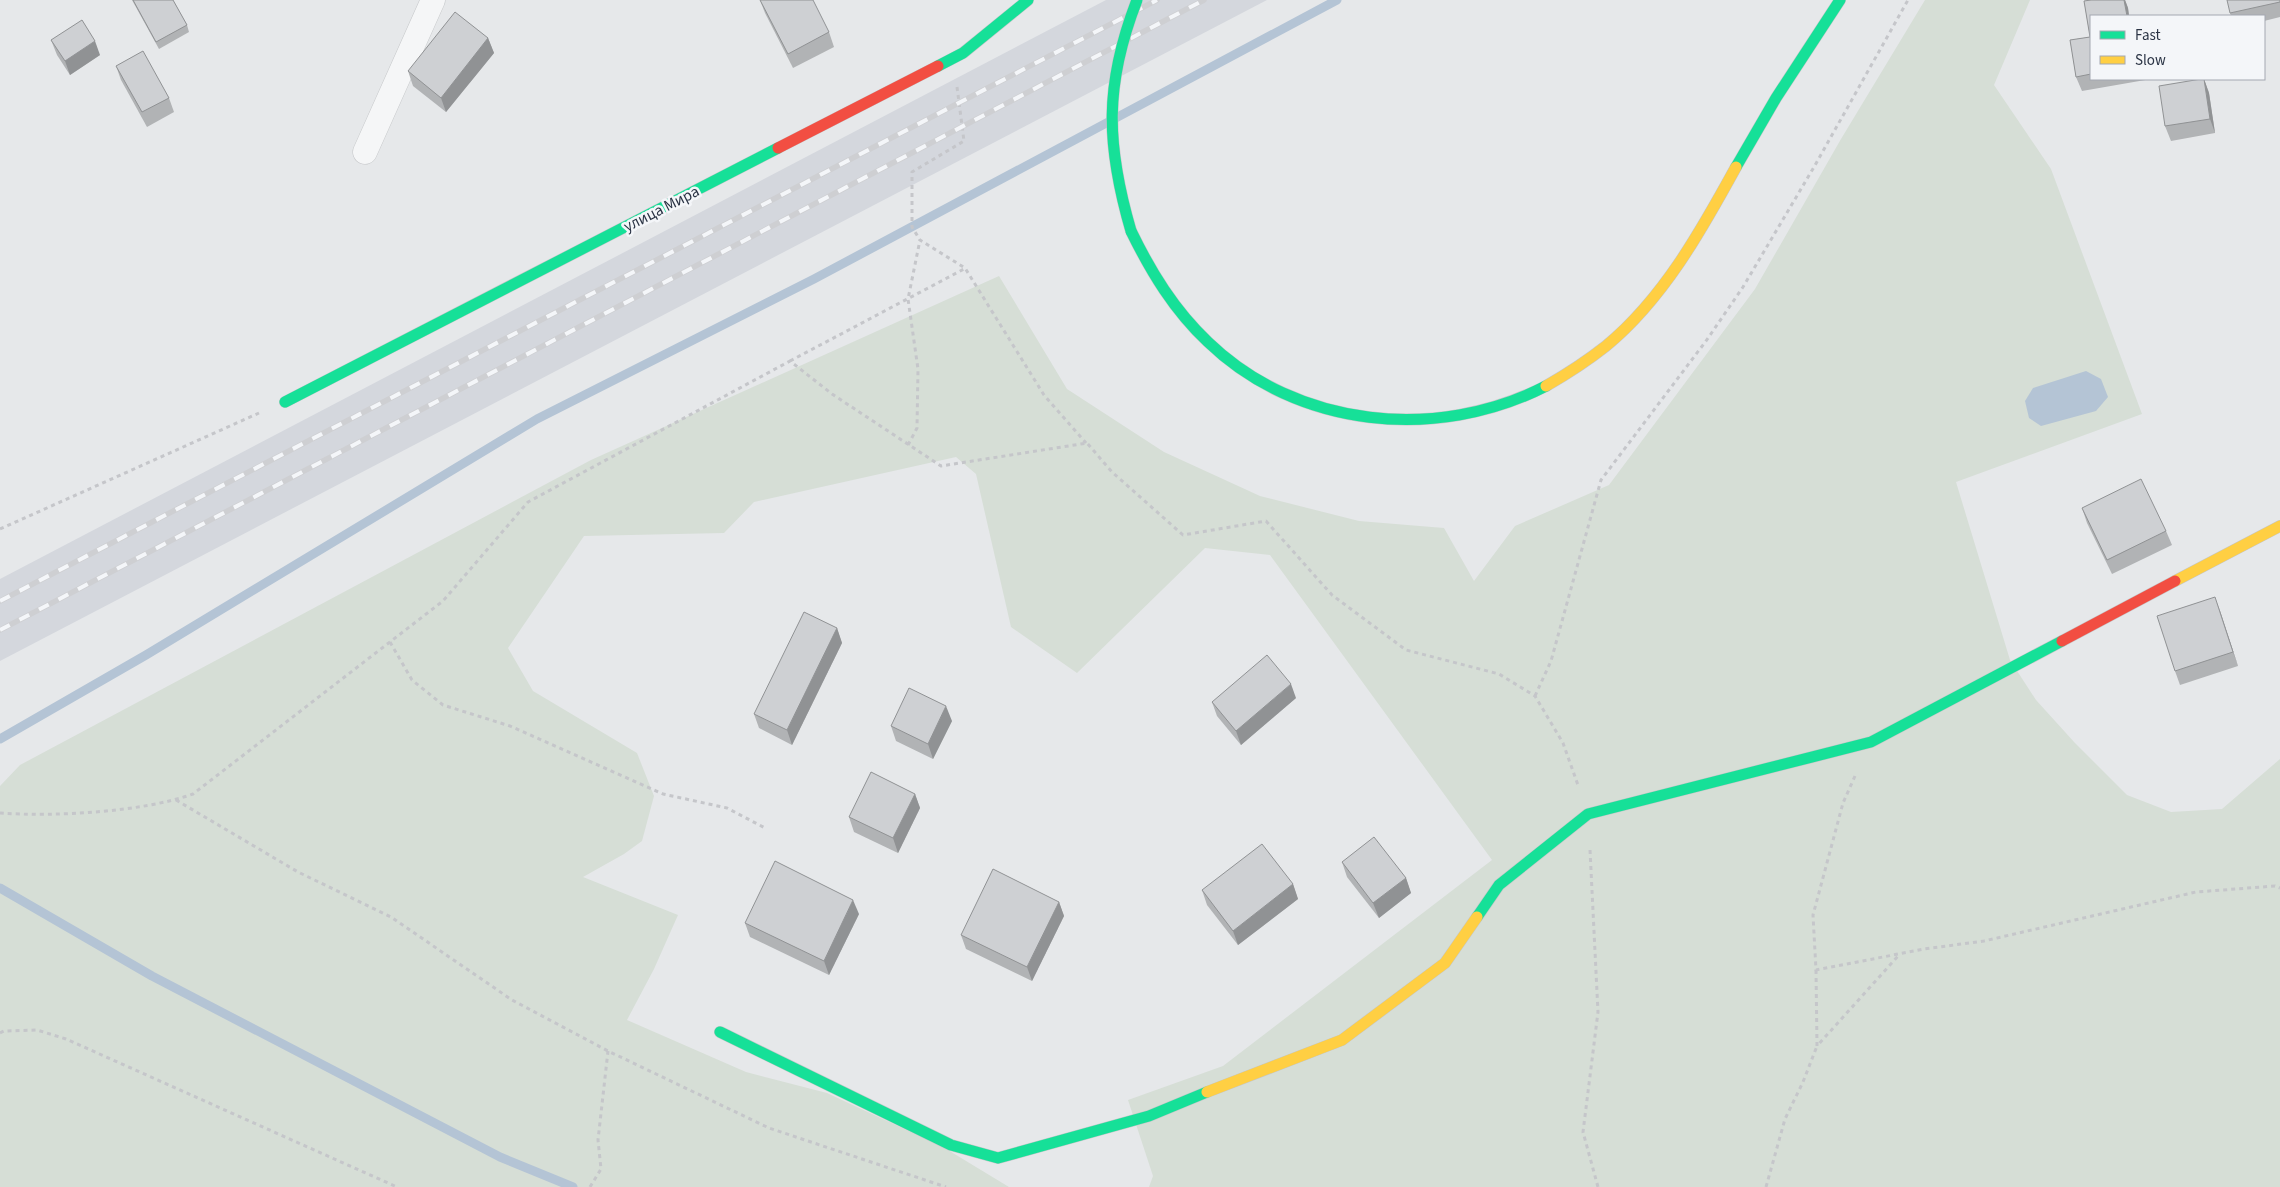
<svg xmlns="http://www.w3.org/2000/svg" width="2280" height="1187" viewBox="0 0 2280 1187" font-family="'Source Sans 3',sans-serif">
  <rect width="100%" height="100%" fill="#e6e8ea"/>
  <path fill="#d4d7dd" d="M1106,0H1267L0,661V579Z"/>
  <path fill="#d6ded6" d="M1925,0H2030L1994,85L2051,169L2142,414L1956,482L2010,660L2036,700L2075,743L2127,795L2171,812L2222,809L2280,759V1187H1149L1153,1176L1128,1100L1223,1066L1492,860L1270,555L1205,548L1077,673L1011,627L976,474L956,457L754,502L724,533L584,536L508,648L533,691L637,753L654,796L642,841L624,854L583,877L678,915L654,969L627,1020L746,1072L827,1093L943,1147L1009,1187H0V786L20,765L591,460L999,276L1067,389L1164,452L1260,496L1359,521L1444,528L1474,581L1515,526L1609,485L1755,289L1841,139Z"/>
  <path fill="#b4c4d5" d="M2086,371L2101,379L2108,397L2096,411L2041,426L2029,418L2025,401L2033,388Z"/>
  <g fill="none" stroke-linecap="round" stroke-linejoin="round">
    <g stroke="#b4c4d5" stroke-width="9">
      <path d="M0,739L146,655L537,419L814,279L1337,0"/>
      <path d="M0,888L152,976L500,1157L573,1187"/>
    </g>
    <g stroke="#c4c6c8" stroke-width="25">
      <path id="street" d="M365,152L433,0"/>
    </g>
    <g stroke="#c4c6c8" stroke-width="12">
      <g id="fast">
        <path d="M938,66L963,53L1028,0"/>
        <path d="M1736,167L1776,98L1840,0"/>
        <path d="M1131,231C1151,272 1174,310 1208,342C1297,428 1437,442 1546,386"/>
        <path d="M285,402L778,148"/>
        <path d="M1477,917L1499,885L1588,814L1871,742L2062,641"/>
        <path d="M720,1032L951,1145L998,1158L1149,1116L1207,1092"/>
      </g>
    </g>
    <g stroke="#c4c6c8" stroke-width="12">
      <g id="slow">
        <path d="M1546,386C1567,374 1587,361 1606,346C1663,299 1701,231 1736,167"/>
        <path d="M2175,581L2280,526"/>
        <path d="M1207,1092L1342,1040L1445,963L1477,917"/>
      </g>
    </g>
    <g stroke="#c4c6c8" stroke-width="12">
      <g id="jam">
        <path d="M778,148L938,66"/>
        <path d="M2062,641L2175,581"/>
      </g>
    </g>
    <g stroke="#c5c6ca" stroke-width="3" stroke-dasharray="4 4" stroke-linecap="butt">
      <path d="M957,87L964,141L912,172V227L920,240L965,268L1044,395L1086,443"/>
      <path d="M790,361L964,269"/>
      <path d="M908,445L917,428L918,369L908,299L920,240"/>
      <path d="M0,529L259,413"/>
      <path d="M390,642L412,680L443,705L510,726L663,794L727,808L765,828"/>
      <path d="M1535,696L1551,661L1601,480L1706,341L1743,287L1814,167L1908,0"/>
      <path d="M1855,776L1843,803L1813,915L1816,970L1924,949L1984,941L2196,892L2275,886L2280,888"/>
      <path d="M176,800L298,872L391,917L512,1000L608,1051L769,1128L946,1187"/>
      <path d="M0,813C54,817 143,812 193,794L443,601L528,502L790,361L832,394L941,466L1087,443L1112,472L1183,535L1266,521L1332,595L1406,650L1499,674L1535,696L1563,743L1579,788"/>
      <path d="M1590,850L1598,1012L1583,1132L1598,1187"/>
      <path d="M1816,970L1817,1046L1899,955"/>
      <path d="M0,1033L4,1031L37,1030L66,1039L397,1187"/>
      <path d="M590,1187L601,1169L598,1140L608,1051"/>
      <path d="M1766,1187L1785,1119L1803,1082L1817,1046"/>
    </g>
    <use href="#street" stroke="#f5f6f7" stroke-width="24"/>
    <use href="#fast" stroke="#16e098" stroke-width="11"/>
    <use href="#slow" stroke="#ffcf43" stroke-width="11"/>
    <use href="#jam" stroke="#f24e42" stroke-width="11"/>
    <g stroke="#cecfd2" stroke-width="5.5">
      <g id="rail">
        <path d="M0,601L1157,0"/>
        <path d="M0,630L1204,0"/>
      </g>
    </g>
    <use href="#rail" stroke="#f4f6f9" stroke-width="4" stroke-dasharray="11" stroke-linecap="butt"/>
    <g stroke="#c4c6c8" stroke-width="12" stroke-linecap="butt">
      <path id="fast-bridge" d="M1131,231C1106,145 1104,85 1137,0"/>
    </g>
    <use href="#fast-bridge" stroke="#16e098" stroke-width="11"/>
  </g>
  <g fill="#b1b3b5">
    <path d="M132,0H173L187,25L189,32L159,49Z"/>
    <path d="M760,0L829,32L834,47L793,68L765,13Z"/>
    <path d="M2091,0H2125L2128,8L2129,16H2091V79H2151L2082,91L2076,77L2070,40L2090,37L2084,1Z"/>
    <path d="M2280,0V17L2264,21V16H2231L2230,13Z"/>
    <path d="M488,38L494,53L446,112L413,86L408,71Z"/>
    <path d="M51,40L100,55L70,75L57,55Z"/>
    <path d="M116,66L169,98L174,112L147,127L121,80Z"/>
    <path d="M2204,79L2209,93L2215,133L2171,141L2165,126Z"/>
    <path d="M2082,508L2166,531L2172,545L2112,574L2087,523Z"/>
    <path d="M2220,611L2238,666L2180,685L2175,671Z"/>
    <path d="M837,628L842,643L792,745L759,728L754,714Z"/>
    <path d="M1296,698L1241,745L1217,716L1212,702Z"/>
    <path d="M952,721L933,759L896,741L891,726Z"/>
    <path d="M915,794L920,808L898,853L854,832L849,817Z"/>
    <path d="M1342,862L1406,878L1411,893L1379,918L1347,877Z"/>
    <path d="M1293,884L1298,899L1238,945L1207,905L1202,890Z"/>
    <path d="M1059,902L1064,916L1032,981L966,949L961,935Z"/>
    <path d="M859,914L829,975L750,937L745,923Z"/>
  </g>
  <g fill="#909294">
    <path d="M2124,0H2125L2128,8L2129,16H2127Z"/>
    <path d="M488,38L494,53L446,112L441,98Z"/>
    <path d="M95,41L100,55L70,75L65,61Z"/>
    <path d="M2204,79L2209,93L2215,133L2210,119Z"/>
    <path d="M2215,597L2220,611L2238,666L2233,652Z"/>
    <path d="M837,628L842,643L792,745L787,730Z"/>
    <path d="M1291,684L1296,698L1241,745L1236,731Z"/>
    <path d="M946,706L952,721L933,759L928,744Z"/>
    <path d="M915,794L920,808L898,853L893,838Z"/>
    <path d="M1406,878L1411,893L1379,918L1373,903Z"/>
    <path d="M1293,884L1298,899L1238,945L1233,931Z"/>
    <path d="M853,900L859,914L829,975L824,961Z"/>
    <path d="M1059,902L1064,916L1032,981L1027,967Z"/>
  </g>
  <g fill="#ced0d3" stroke="#909294">
    <path d="M133,0H173L187,25L156,42Z"/>
    <path d="M760,0H813L829,32L788,54Z"/>
    <path d="M2091,0H2124L2127,16H2091V74L2076,77L2070,40L2090,37L2084,1Z"/>
    <path d="M2227,0H2280V2L2230,13Z"/>
    <path d="M455,12L488,38L441,98L408,71Z"/>
    <path d="M82,20L95,41L65,61L51,40Z"/>
    <path d="M143,51L169,98L142,112L116,66Z"/>
    <path d="M2201,79H2204L2210,119L2165,126L2159,86Z"/>
    <path d="M2141,479L2166,531L2107,560L2082,508Z"/>
    <path d="M2215,597L2233,652L2175,671L2157,616Z"/>
    <path d="M804,612L837,628L787,730L754,714Z"/>
    <path d="M1267,655L1291,684L1236,731L1212,702Z"/>
    <path d="M909,688L946,706L928,744L891,726Z"/>
    <path d="M871,772L915,794L893,838L849,817Z"/>
    <path d="M1374,837L1406,878L1373,903L1342,862Z"/>
    <path d="M1262,844L1293,884L1233,931L1202,890Z"/>
    <path d="M775,861L853,900L824,961L745,923Z"/>
    <path d="M993,869L1059,902L1027,967L961,935Z"/>
  </g>
  <g text-anchor="middle" stroke-width="5" stroke-linejoin="round" paint-order="stroke">
    <g font-size="16" fill="#2b3445" stroke="#f4f6f9">
      <text transform="translate(661 208) rotate(-27)" y="6">улица Мира</text>
    </g>
  </g>
  <rect x="2090" y="15" width="175" height="65" fill="#f4f6f9" stroke="#a4a8b1"/>
  <rect x="2100" y="31" width="25" height="8" fill="#16e098" stroke="#a4a8b1"/>
  <text x="2135" y="40" font-size="15" fill="#2b3445">Fast</text>
  <rect x="2100" y="56" width="25" height="8" fill="#ffcf43" stroke="#a4a8b1"/>
  <text x="2135" y="65" font-size="15" fill="#2b3445">Slow</text>
</svg>
